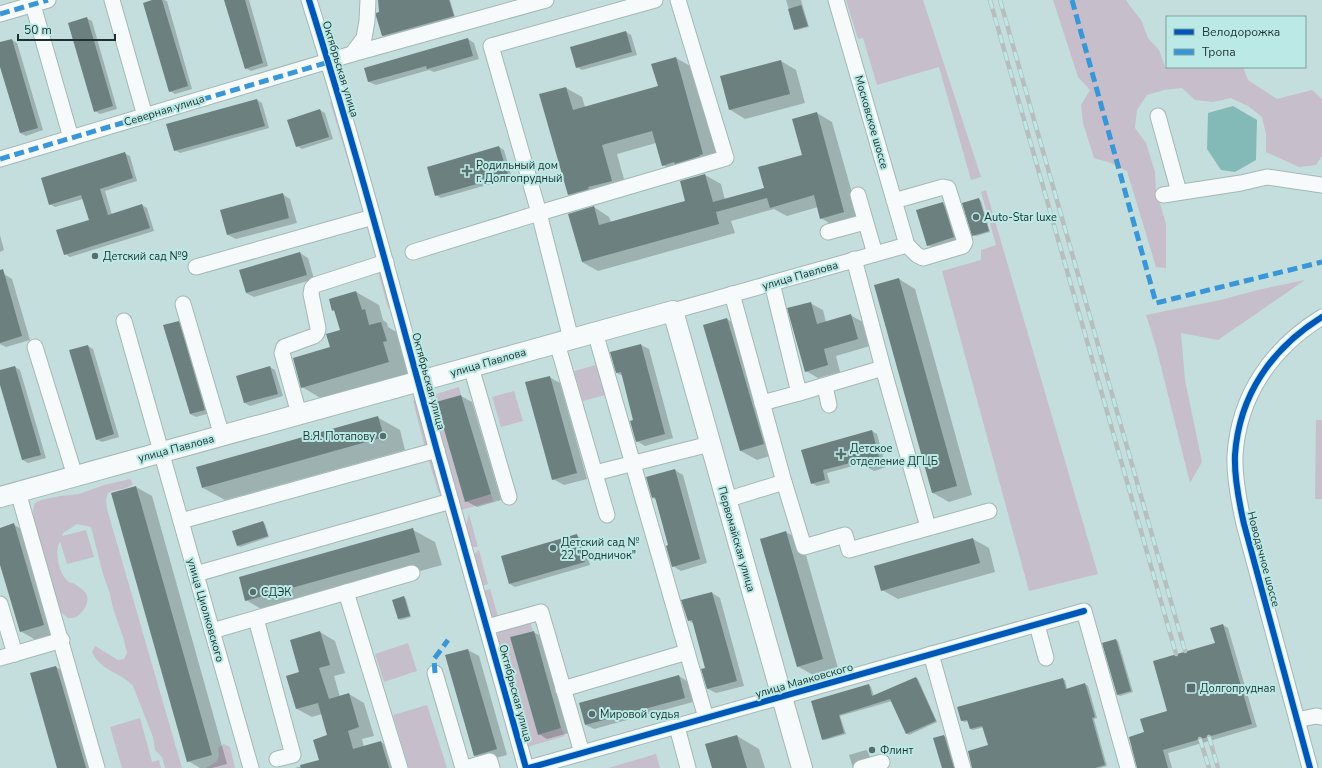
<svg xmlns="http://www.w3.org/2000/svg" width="1322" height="768" viewBox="0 0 1322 768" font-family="'Nunito Sans',sans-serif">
  <rect width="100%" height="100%" fill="#c4dedd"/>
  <g fill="#c6becb">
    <path d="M846,0H923L981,177L971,180L939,67L877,85L863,38L858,39Z"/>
    <path d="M1053,0H1126L1130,6L1141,20L1148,38L1159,50L1165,67H1243L1248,80L1277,99L1312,90L1322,99V156L1316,165L1299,167L1266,152V134L1262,117L1248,106L1231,98L1213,102L1195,100L1182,88L1164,90L1147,95L1137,110L1135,128L1146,143L1155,172L1156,190L1166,224V268L1156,267L1127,171L1111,163L1094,158L1083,123L1081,105L1090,90L1078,77Z"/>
    <path d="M335,101L368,214L365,217L330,102Z"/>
    <path d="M986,190L1098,574L1029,591L942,271L981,260V250L996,245L981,192Z"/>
    <path d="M377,268L382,271L391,306L388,308Z"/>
    <path d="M1305,280L1218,340L1181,333L1185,380L1202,462L1190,483L1156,347L1146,315L1220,300L1262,289Z"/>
    <path d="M596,365L605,395L583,401L574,371Z"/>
    <path d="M459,387L461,395L436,403L465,501L491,494L493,501L461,510L429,402L430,396Z"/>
    <path d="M514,391L523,421L501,427L492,397Z"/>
    <path d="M416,400L426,442V447L425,448L413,401Z"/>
    <path d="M1316,420H1322V499H1315Z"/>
    <path d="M428,458L433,460L442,490L439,494Z"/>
    <path d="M130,479L133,484C125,490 116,489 108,493L106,500L107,509L182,768H165L162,757L155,750L153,737L133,686C121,672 100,671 92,652L95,646L118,660L124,659L127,653L124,640L113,608L110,594L103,574L91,527L77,524L63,533L62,536L86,530L94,557L67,564L60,541C54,552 59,575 69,582C71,583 73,583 75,584C78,586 82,589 85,592C92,600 83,614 74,618C72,618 70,618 68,618L57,609L35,530L33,510L35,503L41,500L60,496L79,494L104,485Z"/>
    <path d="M469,514L478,547H472L466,525Z"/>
    <path d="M479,550L488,584L483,586L474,554Z"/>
    <path d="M490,589L498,616L493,618L491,615L484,591Z"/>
    <path d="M530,622L533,631L510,637L538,735L561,728L565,736L527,747L497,636L499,631Z"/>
    <path d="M408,643L417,671L384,682L375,654Z"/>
    <path d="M427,705L447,768H409L393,715Z"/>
    <path d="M140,718L152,762L159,760L161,768H122L110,727Z"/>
    <path d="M224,744L230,747L235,768H206L217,761L219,755L218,748Z"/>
    <path d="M656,754L660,768H608Z"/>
  </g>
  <path fill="#83bab8" d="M1233,106L1257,120L1256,160L1235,172L1221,170L1207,149L1208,113Z"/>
  <g fill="#0003">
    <path d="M156,0H164L167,1L192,89L175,94L170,91Z"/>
    <path d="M225,0H249L268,66L251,71L245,68Z"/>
    <path d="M379,0H450L455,17L385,37L383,36Z"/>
    <path d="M786,0H801L809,27L797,30L795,29Z"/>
    <path d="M86,18L92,21L117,109L100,114L95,111Z"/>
    <path d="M626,32L631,35L637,55L582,70L577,67Z"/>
    <path d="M468,39L474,43L479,59L434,72L429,70L376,85L369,82L365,68Z"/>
    <path d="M12,40L17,43L43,130L26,136L20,133L0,63V43Z"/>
    <path d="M676,58L692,67L719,163L679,174L663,165L656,143L617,154L627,190L585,204L569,194L566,88L582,97L585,107L659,87Z"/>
    <path d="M781,61L796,70L805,103L745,119L729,109Z"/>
    <path d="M257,100L262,103L269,128L180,153L175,150Z"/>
    <path d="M320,110L325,113L333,139L302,149L297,146Z"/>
    <path d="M817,113L832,122L860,221L837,228L821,218L818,207L787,216L774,209L731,221L735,233L598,271L582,262L594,207L609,217L611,222L686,201L705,175L721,184L725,200L765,189L804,155Z"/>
    <path d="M499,147L504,150L512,178L441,198L436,195Z"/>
    <path d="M124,153L130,156L137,181L105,191L112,215L142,205L147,208L154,231L70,257L65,254L90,221L83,199L55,207L50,204Z"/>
    <path d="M282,194L290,199L297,223L236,239L228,235Z"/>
    <path d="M979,199L981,201L990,232L976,236L973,235Z"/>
    <path d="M943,204L948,207L959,240L933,248L928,245Z"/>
    <path d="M0,235L4,250L0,252Z"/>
    <path d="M300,253L308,258L314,279L254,297L246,293Z"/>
    <path d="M4,274L12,279L30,340L6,347L0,344V275Z"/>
    <path d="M899,279L915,289L972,495L949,502L933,493Z"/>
    <path d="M356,292L379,305L383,320L387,323L388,327L403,336L411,375L324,400L302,387L331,348L341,331L336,312L333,310Z"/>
    <path d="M810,303L823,310L826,322L850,315L863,322L870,346L836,356L840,372L818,378L806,371Z"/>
    <path d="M727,319L743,329L779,453L757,460L741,451Z"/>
    <path d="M178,322L184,325L210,413L196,417L190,414Z"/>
    <path d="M641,345L649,349L673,438L645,446L637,441L635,421L623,376L617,373Z"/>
    <path d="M88,346L93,349L119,437L102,442L96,439Z"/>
    <path d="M15,367L20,370L46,458L28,463L23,460L0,382V371Z"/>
    <path d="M270,367L275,370L283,396L250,406L245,403Z"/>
    <path d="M549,377L560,383L587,479L564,485L553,479Z"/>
    <path d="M461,396L472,402L501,500L477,507L466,501L437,403Z"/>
    <path d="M377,417L400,430L405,450L225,500L203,488Z"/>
    <path d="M872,431L877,434L886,467L874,471L869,468L868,462L827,473L830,483L817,486L812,483L803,450Z"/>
    <path d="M675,470L683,475L707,563L681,571L673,566L669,546L656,500L653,498Z"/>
    <path d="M136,487L152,496L227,764L212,768H200L188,761Z"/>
    <path d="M263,522L265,524L269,537L240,547L238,546Z"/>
    <path d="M14,525L36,537L65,638L43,644L20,631L0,561V529Z"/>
    <path d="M413,530L435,542L442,565L268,613L246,600Z"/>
    <path d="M786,532L802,541L838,668L813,675L797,666Z"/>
    <path d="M577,536L582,539L590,565L515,587L510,584Z"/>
    <path d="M973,539L989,548L995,572L898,599L882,590Z"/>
    <path d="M712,593L720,598L744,686L716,693L708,689L706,669L694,624L688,620Z"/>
    <path d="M404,597L406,599L411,617L401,620L398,619Z"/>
    <path d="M1223,625L1228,628L1257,727L1168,753L1172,768H1138L1145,733L1169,712L1216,643Z"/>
    <path d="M320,632L335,641L345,673L334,676L340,697L349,694L364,703L374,736L362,739L364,747L381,742L396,751L401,768H295L320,760L329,736L322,714L312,717L297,709L300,673Z"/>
    <path d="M533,632L541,636L569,733L547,739L539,734Z"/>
    <path d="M1116,640L1118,641L1133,692L1120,696L1118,695Z"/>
    <path d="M468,650L479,656L507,755L485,761L474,755L446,656Z"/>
    <path d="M56,667L72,676L98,768H58Z"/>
    <path d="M679,676L687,681L693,702L594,729L586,725L580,703Z"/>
    <path d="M916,678L918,679L937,722L909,735L906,733L892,701L840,716L846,734L825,740L823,739L812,702L869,685L871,687L874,696Z"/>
    <path d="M1062,679L1065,680L1067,689L1085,684L1088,686L1097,718L1094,719L1107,766L1100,768H972L989,746L984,727L973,730L971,729L968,721L965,722L962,721L959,708Z"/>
    <path d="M737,736L759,749L765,768H713Z"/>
    <path d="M944,736L946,737L955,768H943Z"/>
    <path d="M866,750L868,751L870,758L853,768L849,755Z"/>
  </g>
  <g fill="#6c8080">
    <path d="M152,0H162L188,86L169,92L143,3Z"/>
    <path d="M224,0H245L263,63L245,69Z"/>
    <path d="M378,0H449L454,16L382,36L376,16V13L379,12Z"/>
    <path d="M801,5L808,26L794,30L788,9Z"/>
    <path d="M87,17L113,106L94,112L68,23Z"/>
    <path d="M626,31L632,52L576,68L570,47Z"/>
    <path d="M468,38L473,56L427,69L426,66L368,82L364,68Z"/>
    <path d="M12,39L38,128L20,133L0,67V42Z"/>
    <path d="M676,57L703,154L700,155V156L675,164L674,162L662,166L652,131L602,145L612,181L588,187L589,189L568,195L539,94L566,87L573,110L658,86L651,64Z"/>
    <path d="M781,60L790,94L729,110L720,76Z"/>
    <path d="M257,99L265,126L174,151L166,124Z"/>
    <path d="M320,109L329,137L296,147L287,120Z"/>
    <path d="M817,112L844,212L820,219L814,195L770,208L767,198L716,212L719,224L582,262L568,214L594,206L599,225L685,201L680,181L705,174L713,202L764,188L758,167L802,155L792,119Z"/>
    <path d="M499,146L508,175L435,196L427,167Z"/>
    <path d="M125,152L133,178L100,189L108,215L142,204L150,228L64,255L56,230L89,220L81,195L49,205L41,178Z"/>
    <path d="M283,193L289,218L227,235L220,210Z"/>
    <path d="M979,198L989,231L972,236L962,203Z"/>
    <path d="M943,202L954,237L927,246L916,210Z"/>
    <path d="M300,252L307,275L246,293L239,270Z"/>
    <path d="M3,269L22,336L0,343V270Z"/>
    <path d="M899,278L957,486L932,493L874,285Z"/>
    <path d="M356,291L362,310L365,309L369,325L381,322L387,341L383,342L389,362L301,388L293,358L330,347L326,334L340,330L334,310L332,311L329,299Z"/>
    <path d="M811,302L817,324L851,314L858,339L824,349L828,365L805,372L787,308Z"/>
    <path d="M727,318L764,444L740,451L703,325Z"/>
    <path d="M179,321L205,410L190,414L163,325Z"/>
    <path d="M641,344L665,434L636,442L630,421L633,420L621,372L616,373L610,352Z"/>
    <path d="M88,345L114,434L96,440L69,350Z"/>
    <path d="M15,366L41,455L22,460L0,385V370Z"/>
    <path d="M270,366L278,394L244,403L236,376Z"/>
    <path d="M550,376L577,473L552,480L525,382Z"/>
    <path d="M461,395L491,494L465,502L436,402Z"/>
    <path d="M378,416L384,437L202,488L196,467Z"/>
    <path d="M872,430L881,465L868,468L866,459L823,470L825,480L811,484L801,450Z"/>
    <path d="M675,469L700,559L672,567L666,546L668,545L655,497L652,498L646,477Z"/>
    <path d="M136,486L212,755L187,762L111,493Z"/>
    <path d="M263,521L268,536L237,546L232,531Z"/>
    <path d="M14,523L44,625L20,632L0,565V528Z"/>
    <path d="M413,528L420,552L245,601L239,577Z"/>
    <path d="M786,531L823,659L797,667L760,539Z"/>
    <path d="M577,534L585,562L509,584L501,556Z"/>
    <path d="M973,538L980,563L881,591L874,566Z"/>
    <path d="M712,592L737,681L707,689L701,669L705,668L692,620L688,621L681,600Z"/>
    <path d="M404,596L410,616L398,619L392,600Z"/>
    <path d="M1223,624L1252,724L1163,750L1168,768H1137L1129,737L1144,732L1140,719L1167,711L1153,661L1215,643L1210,628Z"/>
    <path d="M320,631L330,665L319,668L329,699L349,693L359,727L348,731L353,749L381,741L389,768H301L300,765L319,760L313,740L327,735L318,703L296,709L286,676L299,672L290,640Z"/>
    <path d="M534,631L561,728L538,735L510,637Z"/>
    <path d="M1116,639L1131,691L1117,695L1102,643Z"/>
    <path d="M468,649L497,749L474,756L445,655Z"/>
    <path d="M56,666L61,682L86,768H57L30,673Z"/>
    <path d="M679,675L685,698L585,725L579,703Z"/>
    <path d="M916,677L936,721L906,734L890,699L839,715L844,733L822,740L811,701L869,684L872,696Z"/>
    <path d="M1063,678L1066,689L1085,683L1095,717L1092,718L1105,765L1095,768H972L968,751L988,745L982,726L970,729L967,720L961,721L957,707Z"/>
    <path d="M737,735L747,768H712L705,744Z"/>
    <path d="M944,735L954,768H942L933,738Z"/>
  </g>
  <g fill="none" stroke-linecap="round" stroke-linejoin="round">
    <g stroke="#a3b8b6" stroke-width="17">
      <g id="minor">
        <path d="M112,0L145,116"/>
        <path d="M309,0C356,149 396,301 437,451C466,557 497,662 526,768"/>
        <path d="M655,0L491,46L539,213L726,158L678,0"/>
        <path d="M836,0L907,245L917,255L923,258L963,246L965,242L948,188L943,187L894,201"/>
        <path d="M33,5L71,138"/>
        <path d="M0,14L48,0"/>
        <path d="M352,54L364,38L367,21L368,0"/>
        <path d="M1158,116L1179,192"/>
        <path d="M0,159L352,54L546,0"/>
        <path d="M858,195L875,254"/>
        <path d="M1163,195L1241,183L1267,177L1322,185"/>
        <path d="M828,232L865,222"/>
        <path d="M413,252L539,213L571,339"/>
        <path d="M854,259L883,368L928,527"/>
        <path d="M196,267L373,217"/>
        <path d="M772,283L799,393L883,368"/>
        <path d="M732,294L784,482L804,547L845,535L849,550L989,511"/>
        <path d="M183,304L222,436"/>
        <path d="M673,311L907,245"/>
        <path d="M124,321L251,768"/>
        <path d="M595,332L706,718"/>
        <path d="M557,343L607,515"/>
        <path d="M35,347L75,476"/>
        <path d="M471,367L509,497"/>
        <path d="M825,386L829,405"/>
        <path d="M762,403L799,393"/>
        <path d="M299,414L282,353L284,347L314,336C317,334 318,332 318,328L311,294L312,288L315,285L386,262"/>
        <path d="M595,473L710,444"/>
        <path d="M18,492L97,768"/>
        <path d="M726,500L784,482"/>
        <path d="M181,521L437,450"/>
        <path d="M196,574L451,501"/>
        <path d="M346,592L400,768"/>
        <path d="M0,604L15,654"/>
        <path d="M256,619L293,755L277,759"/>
        <path d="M1037,625L1046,658"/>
        <path d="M487,627L541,612L582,753"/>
        <path d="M212,631L412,573"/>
        <path d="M931,654L963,768"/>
        <path d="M0,658L62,640"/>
        <path d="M435,673L463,768"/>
        <path d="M563,689L687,652"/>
        <path d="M1297,720L1316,716L1322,717"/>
        <path d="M677,727L688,768"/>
        <path d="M466,768L490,761L492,768"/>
        <path d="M529,768L1084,611L1128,768"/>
        <path d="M861,768L882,762"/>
        <path d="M1310,768L1244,524C1239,502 1234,478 1235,455C1239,395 1272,348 1322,317"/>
      </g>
    </g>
    <g stroke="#a3b8b6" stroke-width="22">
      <path id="major" d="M0,497L673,311L802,768"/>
    </g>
    <use href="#minor" stroke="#f6fafa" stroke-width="15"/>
    <use href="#major" stroke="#f6fafa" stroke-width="20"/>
    <g stroke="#b7bebe" stroke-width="4.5">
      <g id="rail">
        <path d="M990,0L1176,654"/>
        <path d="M1000,0L1185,651"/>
        <path d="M1209,737L1218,768"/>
        <path d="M1200,739L1209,768"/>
      </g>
    </g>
    <use href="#rail" stroke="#bae9e6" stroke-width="3" stroke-dasharray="9" stroke-linecap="butt"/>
    <g stroke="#3a97d7" stroke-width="5" stroke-dasharray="10 5" stroke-linecap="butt">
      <path d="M1072,0L1156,303L1322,262"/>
      <path d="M0,14L48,0"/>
      <path d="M0,159L329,62"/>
      <path d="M435,673L434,659L448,640"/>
    </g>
    <g stroke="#bae9e6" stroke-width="8">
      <g id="cycleway">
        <path d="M309,0C356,149 396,301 437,451C466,557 497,662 526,768"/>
        <path d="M529,768L1084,611"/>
        <path d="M1310,768L1244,524C1239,502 1234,478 1235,455C1239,395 1272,348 1322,317"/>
      </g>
    </g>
    <use href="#cycleway" stroke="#0057b8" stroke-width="6"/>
  </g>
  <g fill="#586d6c" stroke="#bae9e6" stroke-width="1.5">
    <path d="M465 165h4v4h4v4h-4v4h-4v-4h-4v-4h4z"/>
    <circle cx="976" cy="217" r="4"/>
    <circle cx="95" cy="256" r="4"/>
    <circle cx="383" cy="436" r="4"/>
    <path d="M839 448h4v4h4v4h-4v4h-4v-4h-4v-4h4z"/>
    <circle cx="553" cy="548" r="4"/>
    <circle cx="253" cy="592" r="4"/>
    <rect x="1186" y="683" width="10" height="10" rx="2"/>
    <circle cx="592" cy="714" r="4"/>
    <circle cx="872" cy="750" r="4"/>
  </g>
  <g text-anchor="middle" stroke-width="4" stroke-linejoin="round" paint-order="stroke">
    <g font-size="11" fill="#1e302f" stroke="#bae9e6">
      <text transform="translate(341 69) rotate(73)" y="4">Октябрьская улица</text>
      <text transform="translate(164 110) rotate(-17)" y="4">Северная улица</text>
      <text transform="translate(872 122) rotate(74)" y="4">Московское шоссе</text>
      <text transform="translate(800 275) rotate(-16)" y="4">улица Павлова</text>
      <text transform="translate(488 362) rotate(-16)" y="4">улица Павлова</text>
      <text transform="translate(429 381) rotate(75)" y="4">Октябрьская улица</text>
      <text transform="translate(176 448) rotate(-15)" y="4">улица Павлова</text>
      <text transform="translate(737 539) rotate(74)" y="4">Первомайская улица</text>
      <text transform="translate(1264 559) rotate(75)" y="4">Новодачное шоссе</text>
      <text transform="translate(206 610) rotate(74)" y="4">улица Циолковского</text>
      <text transform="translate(804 680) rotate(-16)" y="4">улица Маяковского</text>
      <text transform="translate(516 693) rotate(75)" y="4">Октябрьская улица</text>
    </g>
    <g font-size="11" fill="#1e302f" stroke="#bae9e6" text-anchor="start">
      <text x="476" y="169">Родильный дом<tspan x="476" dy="13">г. Долгопрудный</tspan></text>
      <text x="984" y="221">Auto-Star luxe</text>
      <text x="103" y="260">Детский сад №9</text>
      <text x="375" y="440" text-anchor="end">В.Я. Потапову</text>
      <text x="850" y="452">Детское<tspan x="850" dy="13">отделение ДГЦБ</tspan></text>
      <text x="561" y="546">Детский сад №<tspan x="561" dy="13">22 "Родничок"</tspan></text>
      <text x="261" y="596">СДЭК</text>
      <text x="1200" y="692">Долгопрудная</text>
      <text x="600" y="718">Мировой судья</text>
      <text x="880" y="754">Флинт</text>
    </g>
  </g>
  <rect x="1166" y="16" width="140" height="52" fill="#bae9e6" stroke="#7c9f9d"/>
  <rect x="1174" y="29" width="20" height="6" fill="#0057b8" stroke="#7c9f9d"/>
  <text x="1202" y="36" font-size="12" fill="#1e302f">Велодорожка</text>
  <rect x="1174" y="49" width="20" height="6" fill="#3a97d7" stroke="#7c9f9d"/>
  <text x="1202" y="56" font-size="12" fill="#1e302f">Тропа</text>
  <path d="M18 34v6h97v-6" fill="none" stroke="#1e302f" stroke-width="2"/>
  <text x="24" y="34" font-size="12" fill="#1e302f" stroke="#bae9e6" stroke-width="3" paint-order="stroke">50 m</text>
</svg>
